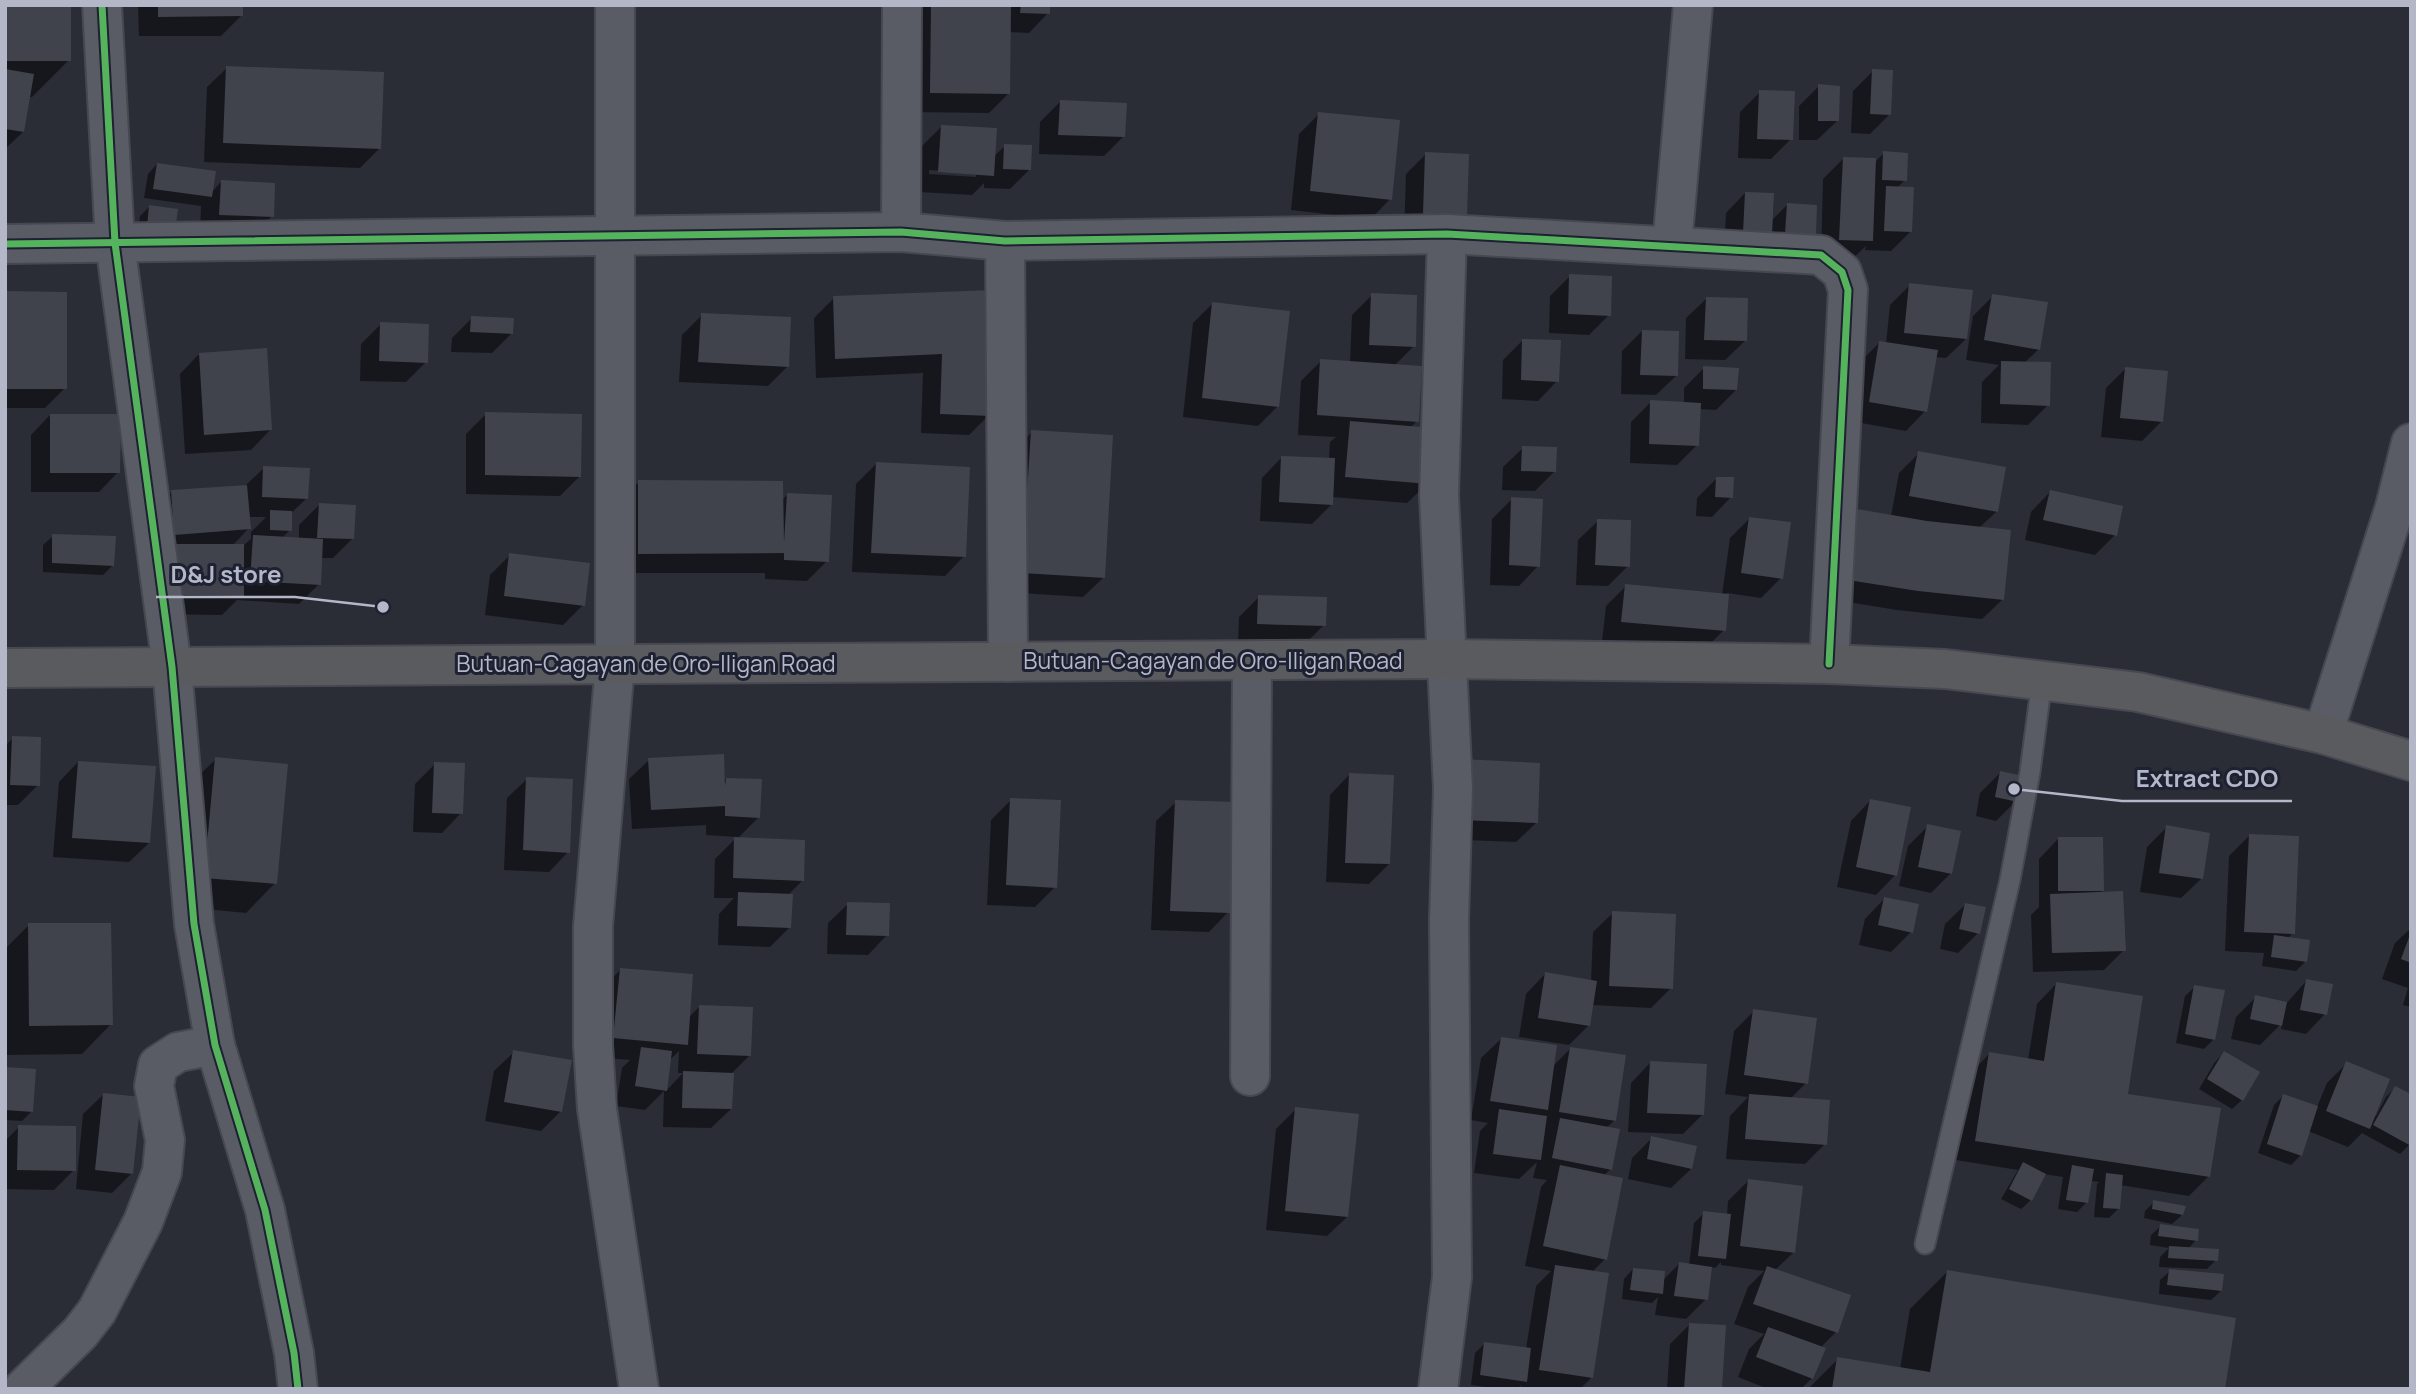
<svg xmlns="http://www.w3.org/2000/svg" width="2416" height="1394" viewBox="0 0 2416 1394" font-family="Manrope,sans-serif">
  <rect width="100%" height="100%" fill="#2a2c36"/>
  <g fill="#0007" fill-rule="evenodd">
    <path d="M5,5L69,60L32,97H28L23,132L5,149Z"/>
    <path d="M138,5H241V16L221,36H139Z"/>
    <path d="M912,5H1049L1048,13L1029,33L1009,32V93L989,113L911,112Z"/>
    <path d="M227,68L380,148L360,168L204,162L207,87Z"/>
    <path d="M1873,71L1890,114L1870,134L1851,133L1853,91Z"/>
    <path d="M1819,86L1837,121L1817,140H1799V106Z"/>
    <path d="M1760,92L1791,139L1771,159L1738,158L1740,112Z"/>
    <path d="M1060,102L1124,136L1104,156L1039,154L1040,122Z"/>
    <path d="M1319,114L1390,199L1371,219L1291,210L1299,134Z"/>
    <path d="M942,126L993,157L1005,146L1029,170L1010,189L984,188V183L972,195L919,192L922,146ZM929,170L976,173V177L929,174Z"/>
    <path d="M1884,153L1905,180L1897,188L1910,232L1891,251L1865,250L1866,246L1851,260L1821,259L1823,179L1843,159L1874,163Z"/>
    <path d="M1426,154L1465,215L1404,233L1406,174Z"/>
    <path d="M157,164L211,193L221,182L272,216L252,236L200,234L201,206L144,198L148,174Z"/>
    <path d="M1745,193L1771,221L1787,205L1814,235L1794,254L1724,252L1726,213Z"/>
    <path d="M150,206L164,239L138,236L140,216Z"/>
    <path d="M1570,276L1609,315L1589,335L1549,333L1550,296Z"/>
    <path d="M1910,285L1966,339L1946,358L1935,357L1925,411L1906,431L1850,421L1860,362L1880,342L1886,344L1890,305Z"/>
    <path d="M991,292L989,415L969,435L921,433L923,373L816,378L814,318L834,298Z"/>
    <path d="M5,293L65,388L45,408H5Z"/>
    <path d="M1372,295L1414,346L1394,366L1417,421L1411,427L1427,484L1407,503L1332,497V504L1312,524L1260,521L1262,478L1281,458L1329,460L1330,442L1336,437L1298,435L1301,381L1321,361L1350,363L1352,315Z"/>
    <path d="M1993,296L2039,349L2024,363L2048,405L2028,425L1981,423L1982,382L1999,365L1966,360L1973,316Z"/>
    <path d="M1706,299L1745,341L1725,360L1685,359L1686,318Z"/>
    <path d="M1213,303L1278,406L1258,426L1183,417L1193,323Z"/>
    <path d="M702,315L788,366L768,386L679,382L682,335Z"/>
    <path d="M472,318L512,333L492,353L451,352L452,338Z"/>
    <path d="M381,324L426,362L406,382L360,381L361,344Z"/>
    <path d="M1642,331L1676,376L1656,395L1621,394L1622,351Z"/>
    <path d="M1523,340L1557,381L1538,401L1502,399L1503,360Z"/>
    <path d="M199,354L270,430L251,450L185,454L180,374Z"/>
    <path d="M1704,368L1736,390L1716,410L1699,409L1697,445L1677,465L1630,463L1631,422L1651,402L1684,404V388Z"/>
    <path d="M2126,368L2162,421L2142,441L2101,437L2106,388Z"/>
    <path d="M486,414L580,476L560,496L466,494V434Z"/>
    <path d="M50,415L118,472L99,492H31V435Z"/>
    <path d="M1032,432L1103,578L1083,597L1003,592L1012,452Z"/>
    <path d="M1523,448L1555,471L1535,491L1502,490L1503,467Z"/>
    <path d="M1919,453L1997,511L1980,527L2002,600L1982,619L1897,610L1829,599L1838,531L1858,511L1891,516L1899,473Z"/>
    <path d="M876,464L964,556L945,576L852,572L856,484Z"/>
    <path d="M264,468L307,498L290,514V530L282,538L299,539V525L319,505L353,538L333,558H321L319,584L299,604L237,600L222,615L148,614L152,512L172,492L245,486ZM248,517H266L251,532V539L244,545L232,546L249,528Z"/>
    <path d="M1717,478L1731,497L1712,517L1696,516L1697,498Z"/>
    <path d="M639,482L782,500L787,495L827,561L807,581L765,579V573H619V502Z"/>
    <path d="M2050,492L2115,535L2095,555L2025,540L2031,512Z"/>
    <path d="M1512,499L1538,566L1519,586L1490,585L1492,519Z"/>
    <path d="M1750,518L1781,578L1761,598L1727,593L1724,630L1704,650L1602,641L1606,606L1626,586L1722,595L1730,538Z"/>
    <path d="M1598,521L1628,566L1608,586L1576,585L1578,540Z"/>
    <path d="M53,536L113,565L103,575L43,572V545Z"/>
    <path d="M510,555L583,605L563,625L485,615L490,575Z"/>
    <path d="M1259,597L1324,625L1304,645L1238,643L1239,617Z"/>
    <path d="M13,738L38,785L18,805H5V746Z"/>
    <path d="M216,759L275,883L246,913L176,906L186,788Z"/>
    <path d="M649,760L723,779L760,781L759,817L737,839L802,881L787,896L790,927L770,947L718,945L719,914L734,898H714L715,859L737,837L706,835V825L632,829L629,779Z"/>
    <path d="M78,762L149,843L129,862L53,857L59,782Z"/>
    <path d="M435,764L461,813L442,833L413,832L415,784Z"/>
    <path d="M2000,773L2016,801L1996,821L1976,816L1980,793Z"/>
    <path d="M1349,775L1389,864L1369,884L1326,882L1330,795Z"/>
    <path d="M527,779L568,852L549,872L504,870L507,798Z"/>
    <path d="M1442,781L1536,823L1516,842L1440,839Z"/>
    <path d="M1011,800L1055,887L1035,907L987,905L991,820Z"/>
    <path d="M1870,801L1895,875L1876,895L1837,887L1851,821Z"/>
    <path d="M1176,802L1228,912L1209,932L1151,930L1156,821Z"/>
    <path d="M1928,826L1951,873L1931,893L1899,886L1908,846Z"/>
    <path d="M2167,827L2201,879L2181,898L2140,892L2147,847Z"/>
    <path d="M2249,836L2293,933L2288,938L2305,962L2296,971L2262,966L2264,953L2225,951L2229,856Z"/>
    <path d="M2058,839H2102V894L2124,950L2104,970L2033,972L2031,915L2039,907V859Z"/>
    <path d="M1884,899L1911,932L1891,952L1859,945L1865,919Z"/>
    <path d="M848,904L887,935L868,955L827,954L828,923Z"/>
    <path d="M1965,905L1978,933L1958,953L1940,949L1945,924Z"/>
    <path d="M1613,913L1671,988L1651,1008L1592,1005L1588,1026L1569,1045L1519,1037L1526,994L1545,974L1591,982L1593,932Z"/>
    <path d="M29,925L111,1024L82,1054L5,1055V949Z"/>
    <path d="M2411,928V1007L2403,1005L2408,988L2382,979L2395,943Z"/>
    <path d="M620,970L688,1018L700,1006L750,1055L732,1073L731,1109L711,1128L663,1127L664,1091L645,1110L616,1106L622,1068L630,1060L595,1057L601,990ZM679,1051L678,1073H683L665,1092L669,1061Z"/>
    <path d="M2306,981L2325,1014L2306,1034L2281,1029L2282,1023L2260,1045L2231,1039L2236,1017L2256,997L2286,1004Z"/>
    <path d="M2056,984L2126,1095L2209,1176L2189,1196L2120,1185L2118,1209L2109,1218L2094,1217L2097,1184L2099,1182L2090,1181L2086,1203L2077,1212L2058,1209L2063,1177L2044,1174L2031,1200L2021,1209L2001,1199L2018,1170L1956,1160L1970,1074L1989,1054L2028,1060L2037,1004Z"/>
    <path d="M2195,987L2214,1039L2204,1049L2176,1043L2185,996Z"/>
    <path d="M1754,1011L1806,1083L1790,1099L1825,1144L1805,1164L1726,1159L1730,1116L1748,1097L1725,1094L1734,1031Z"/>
    <path d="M1501,1039L1552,1067L1571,1048L1615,1120L1606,1128L1611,1169L1603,1176L1605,1259L1592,1272L1591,1378L1580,1389H1520L1521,1385L1517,1389H1501L1471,1385L1475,1353L1485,1343L1526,1349L1536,1286L1551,1271L1525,1266L1541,1187L1547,1180L1533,1178L1537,1162L1519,1179L1474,1173L1480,1131L1488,1123L1471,1120L1481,1058Z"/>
    <path d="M514,1052L561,1111L541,1131L485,1121L494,1071Z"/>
    <path d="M2224,1053L2242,1100L2232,1109L2199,1089L2215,1062Z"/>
    <path d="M1650,1063L1703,1114L1683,1134L1628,1132L1631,1083Z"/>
    <path d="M2347,1063L2373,1115L2376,1116L2386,1097L2395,1088L2409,1145L2400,1154L2362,1133L2348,1147L2308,1131L2301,1155L2291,1165L2258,1153L2274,1105L2283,1096L2317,1107L2327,1083Z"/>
    <path d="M5,1069L32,1111L22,1121L5,1120Z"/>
    <path d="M103,1095L132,1173L112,1193L76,1189L83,1114Z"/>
    <path d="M1296,1109L1347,1217L1327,1236L1266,1230L1276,1129Z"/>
    <path d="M19,1127L74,1170L54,1190L5,1189V1141Z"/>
    <path d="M1652,1138L1691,1169L1671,1188L1628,1179L1632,1158Z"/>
    <path d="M1748,1181L1794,1252L1775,1270L1836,1332L1820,1348L1812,1378L1801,1389H1768L1738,1377L1749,1349L1764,1334L1734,1324L1748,1287L1764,1271L1721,1265V1262L1715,1268L1711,1267L1706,1299L1686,1319L1655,1315L1658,1297L1652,1303L1622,1299L1624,1279L1633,1269L1662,1281L1679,1264L1689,1266L1694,1223L1704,1213L1727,1216L1728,1201Z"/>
    <path d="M2154,1202L2182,1215L2172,1224L2144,1218L2145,1211Z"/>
    <path d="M2161,1226L2196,1240L2188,1249L2216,1260L2207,1269L2159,1267L2160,1257L2169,1248L2150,1245L2151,1235Z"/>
    <path d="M2170,1271L2221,1291L2211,1300L2159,1294L2160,1280Z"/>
    <path d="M1947,1272L2222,1389H1808L1838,1359L1900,1369L1910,1309Z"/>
    <path d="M1689,1325L1721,1389H1667L1670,1344Z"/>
  </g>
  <g fill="#41434c">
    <rect x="5" y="5" width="66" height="56"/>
    <path d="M158,5H243V16L158,17Z"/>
    <path d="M931,5H1011L1010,94L930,93Z"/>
    <path d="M1021,5H1050V14L1020,13Z"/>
    <path d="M226,66L384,72L381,149L223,143Z"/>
    <path d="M5,69L34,74L24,132L5,129Z"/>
    <path d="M1872,69L1893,70L1891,115L1870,114Z"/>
    <path d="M1818,84L1840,86L1839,121H1818Z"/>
    <path d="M1759,90L1795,91L1793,140L1757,139Z"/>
    <path d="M1060,100L1127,103L1125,137L1058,135Z"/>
    <path d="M1318,112L1400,120L1392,200L1310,191Z"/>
    <path d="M941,125L997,128L994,176L938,172Z"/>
    <path d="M1004,144L1032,145L1031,170L1003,169Z"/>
    <path d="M1883,151L1908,153L1907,181L1882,180Z"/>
    <path d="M1425,152L1469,154L1467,216L1423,214Z"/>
    <path d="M1843,157L1876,158L1873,241L1839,240Z"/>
    <path d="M157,163L216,171L212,197L153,189Z"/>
    <path d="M221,180L275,183L274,217L219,215Z"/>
    <path d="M1886,186L1914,187L1912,232L1884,231Z"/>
    <path d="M1745,192L1774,193L1772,234L1743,233Z"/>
    <path d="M1787,203L1817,205L1816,235L1785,234Z"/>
    <path d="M149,205L178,209L175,231L147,227Z"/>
    <path d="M1569,274L1612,276L1611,316L1568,314Z"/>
    <path d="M1909,283L1973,290L1967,339L1904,333Z"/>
    <path d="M993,290L991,416L940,414L942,354L835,359L833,296Z"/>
    <path d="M5,291L67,292V389H5Z"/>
    <path d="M1371,293L1417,295L1416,347L1369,345Z"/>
    <path d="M1992,294L2048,302L2040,350L1984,340Z"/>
    <path d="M1706,297L1748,298L1747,341L1704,340Z"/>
    <path d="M1212,302L1290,311L1279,407L1202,398Z"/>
    <path d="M701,313L791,317L789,367L698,362Z"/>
    <path d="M471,316L514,318L513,334L470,332Z"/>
    <path d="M380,322L429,324L428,363L379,361Z"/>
    <path d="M1642,330L1679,331L1678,376L1640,375Z"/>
    <path d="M1522,339L1561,340L1559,382L1521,380Z"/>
    <path d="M1879,341L1938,350L1927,412L1869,402Z"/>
    <path d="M267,348L272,430L204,435L199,353Z"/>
    <path d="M1320,359L1422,366L1419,422L1317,415Z"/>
    <path d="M2001,361L2051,362L2050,406L2000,404Z"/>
    <path d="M1703,366L1739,368L1737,390L1703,389Z"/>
    <path d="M2125,367L2168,371L2163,422L2120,418Z"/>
    <path d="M1650,400L1701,403L1699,446L1649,444Z"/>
    <path d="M485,412L582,414L581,477L485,475Z"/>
    <path d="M50,414H121L120,473H50Z"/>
    <path d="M1350,421L1433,428L1429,484L1345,477Z"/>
    <path d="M1031,430L1113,435L1105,578L1022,573Z"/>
    <path d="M1522,446L1557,447L1556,472L1521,471Z"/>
    <path d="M1918,451L2006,467L1998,512L1909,496Z"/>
    <path d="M1281,456L1335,458L1333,505L1279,502Z"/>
    <path d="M876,462L970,467L966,557L871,553Z"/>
    <path d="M263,466L310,468L308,499L262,497Z"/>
    <path d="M1716,477H1734L1733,498L1715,497Z"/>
    <path d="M638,480L783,481L784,543L787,493L832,495L829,562L784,560V553L638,554Z"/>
    <path d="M247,485L251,529L174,535L171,490Z"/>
    <path d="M2050,490L2123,506L2117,536L2043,520Z"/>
    <path d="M1511,497L1543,499L1540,567L1509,565Z"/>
    <path d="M319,503L356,505L354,539L317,538Z"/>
    <path d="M1857,509L1927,521L2011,530L2004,600L1918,591L1848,580Z"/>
    <path d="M270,510L292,511V531L270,530Z"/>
    <path d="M1749,517L1791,522L1783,579L1741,573Z"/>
    <path d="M1597,519L1631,520L1630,567L1595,565Z"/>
    <path d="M52,534L116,536L114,566L52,563Z"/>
    <path d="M253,535L323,539L321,585L250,581Z"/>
    <path d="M166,544H244V596L167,595Z"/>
    <path d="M509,553L590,563L585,606L504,596Z"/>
    <path d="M1625,584L1729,594L1726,631L1621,622Z"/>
    <path d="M1258,595L1327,597L1326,626L1257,624Z"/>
    <path d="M12,736L41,737L40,786L10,785Z"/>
    <path d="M724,754L725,786L726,778L762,779L760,818L725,816V806L651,810L648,758Z"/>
    <path d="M215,757L288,764L277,884L204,878Z"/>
    <path d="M1462,759L1540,763L1538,823L1459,820Z"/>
    <path d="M78,761L156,766L150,843L72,838Z"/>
    <path d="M434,762L465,763L463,814L432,813Z"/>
    <path d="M2000,771L2023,776L2018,802L1995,797Z"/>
    <path d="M1349,773L1394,775L1390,864L1345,863Z"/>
    <path d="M526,777L573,779L570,853L523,850Z"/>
    <path d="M1010,798L1061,800L1057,888L1006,885Z"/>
    <path d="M1870,799L1911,807L1897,876L1856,867Z"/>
    <path d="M1175,800L1235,802L1230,913L1170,911Z"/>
    <path d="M1927,824L1961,831L1952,874L1918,867Z"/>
    <path d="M2166,825L2210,833L2203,879L2159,873Z"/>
    <path d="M2249,834L2299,836L2295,934L2244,932Z"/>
    <path d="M734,837L805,840L804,881L733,878Z"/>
    <path d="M2058,837H2103L2104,891H2058Z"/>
    <path d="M2123,891L2126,951L2052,953L2050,894Z"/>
    <path d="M738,892L793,894L791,928L737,926Z"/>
    <path d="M1884,897L1919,904L1913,933L1878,925Z"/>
    <path d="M847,902L890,903L889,936L846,935Z"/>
    <path d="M1965,903L1986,907L1980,934L1959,929Z"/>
    <path d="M1612,911L1676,914L1673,989L1609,986Z"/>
    <path d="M28,923H111L113,1025L29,1026Z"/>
    <path d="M2411,932V963L2401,959Z"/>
    <path d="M2274,935L2310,940L2307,962L2271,957Z"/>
    <path d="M620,968L693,974L688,1045L613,1038Z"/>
    <path d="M1545,972L1597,981L1590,1026L1538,1018Z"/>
    <path d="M2306,979L2333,984L2327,1015L2300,1010Z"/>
    <path d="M2056,982L2143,996L2128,1094L2221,1108L2210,1177L1975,1141L1989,1052L2044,1061Z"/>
    <path d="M2194,985L2225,990L2215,1040L2185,1034Z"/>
    <path d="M2255,995L2287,1002L2282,1026L2250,1019Z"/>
    <path d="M699,1005L753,1007L751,1056L697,1054Z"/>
    <path d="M1753,1009L1817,1018L1808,1084L1744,1075Z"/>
    <path d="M1501,1037L1557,1045L1548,1110L1490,1101Z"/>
    <path d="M641,1047L672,1051L667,1091L635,1086Z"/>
    <path d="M1570,1047L1626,1055L1616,1121L1559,1112Z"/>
    <path d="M513,1050L572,1060L562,1112L504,1102Z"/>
    <path d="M2224,1051L2260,1072L2243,1101L2207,1079Z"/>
    <path d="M1650,1061L1707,1064L1704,1115L1647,1113Z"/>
    <path d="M2346,1061L2390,1079L2370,1129L2326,1111Z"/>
    <path d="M5,1067L36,1069L33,1112L5,1110Z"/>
    <path d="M683,1071L734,1073L732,1109L682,1108Z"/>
    <path d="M2395,1086L2411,1094V1146L2373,1125Z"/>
    <path d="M103,1093L141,1097L133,1174L95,1170Z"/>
    <path d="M1749,1094L1830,1100L1827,1145L1745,1139Z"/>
    <path d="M2283,1094L2318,1106L2302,1156L2267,1144Z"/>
    <path d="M1295,1107L1359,1114L1348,1217L1285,1211Z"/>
    <path d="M1499,1109L1547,1116L1541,1160L1493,1154Z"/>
    <path d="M1560,1118L1620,1129L1612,1170L1552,1158Z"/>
    <path d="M18,1125L76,1126V1171L17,1170Z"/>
    <path d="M1651,1136L1697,1146L1692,1169L1647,1159Z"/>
    <path d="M2023,1162L2046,1174L2032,1201L2009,1189Z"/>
    <path d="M1560,1165L1623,1178L1607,1260L1543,1246Z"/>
    <path d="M2072,1165L2094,1169L2088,1203L2066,1200Z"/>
    <path d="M2106,1173L2123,1175L2120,1209L2103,1208Z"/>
    <path d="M1748,1179L1803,1186L1795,1253L1740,1246Z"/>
    <path d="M2153,1200L2186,1206L2183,1215L2152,1209Z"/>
    <path d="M1703,1211L1731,1214L1726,1259L1698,1256Z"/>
    <path d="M2160,1224L2199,1229L2198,1241L2158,1236Z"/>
    <path d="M2169,1246L2219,1249L2218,1261L2168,1258Z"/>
    <path d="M1679,1262L1712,1267L1708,1300L1674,1296Z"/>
    <path d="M1555,1265L1609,1273L1593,1378L1539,1370Z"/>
    <path d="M1767,1266L1851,1295L1838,1333L1753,1304Z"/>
    <path d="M1633,1268L1665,1271L1663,1294L1630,1290Z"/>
    <path d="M2169,1269L2224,1274L2222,1291L2167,1285Z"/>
    <path d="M1947,1270L2236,1318L2225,1389H1832L1837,1357L1930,1372Z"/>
    <path d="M1689,1323L1726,1325L1722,1389H1684Z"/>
    <path d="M1768,1327L1826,1348L1813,1379L1756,1357Z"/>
    <path d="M1484,1342L1531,1348L1527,1382L1480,1375Z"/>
  </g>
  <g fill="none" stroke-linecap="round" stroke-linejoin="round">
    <g stroke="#464850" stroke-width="23">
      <path id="lane" d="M1925,1244L2010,880L2030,772L2042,680"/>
    </g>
    <g stroke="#464850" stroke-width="42">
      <g id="street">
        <path d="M102,5L115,243L172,667L194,924L215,1045L265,1210L294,1353L298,1389"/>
        <path d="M615,5V664L593,926V1045L597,1109L639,1389"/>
        <path d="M901,232L902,5"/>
        <path d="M1005,241L1008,662"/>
        <path d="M5,244L901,232L1005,241L1447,234L1821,255L1842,272L1848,290L1829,664"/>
        <path d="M1672,246L1693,5"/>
        <path d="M2323,734L2395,507L2411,443"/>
        <path d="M1250,1076L1252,662"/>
        <path d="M23,1389L80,1333L97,1311L143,1222L162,1172L165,1140L154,1086L158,1065L178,1052L215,1045"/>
        <path d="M1438,1389L1452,1277L1449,920L1453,789L1439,495L1447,234"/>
      </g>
    </g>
    <g stroke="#474852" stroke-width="42">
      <path id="highway" d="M5,668L1447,659L1829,664L1945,669L2138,692L2323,734L2411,761"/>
    </g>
    <use href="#lane" stroke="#595c65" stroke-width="19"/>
    <use href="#street" stroke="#595c65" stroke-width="38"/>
    <use href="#highway" stroke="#595b5f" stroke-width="38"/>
    <g stroke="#1d2131" stroke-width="11">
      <g id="cycleway">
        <path d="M102,5L115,243L172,667L194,924L215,1045L265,1210L294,1353L298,1389"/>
        <path d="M5,244L901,232L1005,241L1447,234L1821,255L1842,272L1848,290L1829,664"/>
      </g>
    </g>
    <use href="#cycleway" stroke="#56b35d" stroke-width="7"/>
  </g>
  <g text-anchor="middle" stroke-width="6" stroke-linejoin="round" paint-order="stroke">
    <g font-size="23" fill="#b3b7c8" stroke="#1d2131">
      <text x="1213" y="669">Butuan-Cagayan de Oro-Iligan Road</text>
      <text x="646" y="672">Butuan-Cagayan de Oro-Iligan Road</text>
    </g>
  </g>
  <path fill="none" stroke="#b3b7c8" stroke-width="2.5" d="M383 607L295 597H156M2014 789L2122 801H2292"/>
  <g fill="#b3b7c8" stroke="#1d2131" stroke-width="2.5">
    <circle cx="383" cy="607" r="7"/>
    <circle cx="2014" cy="789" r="7"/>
  </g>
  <g font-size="24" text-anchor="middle" font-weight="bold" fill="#b3b7c8" stroke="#1d2131" stroke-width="6" stroke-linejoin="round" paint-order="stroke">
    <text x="226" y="583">D&amp;J store</text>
    <text x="2207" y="787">Extract CDO</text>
  </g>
  <rect width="2416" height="1394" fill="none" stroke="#b3b7c8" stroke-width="14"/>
</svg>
